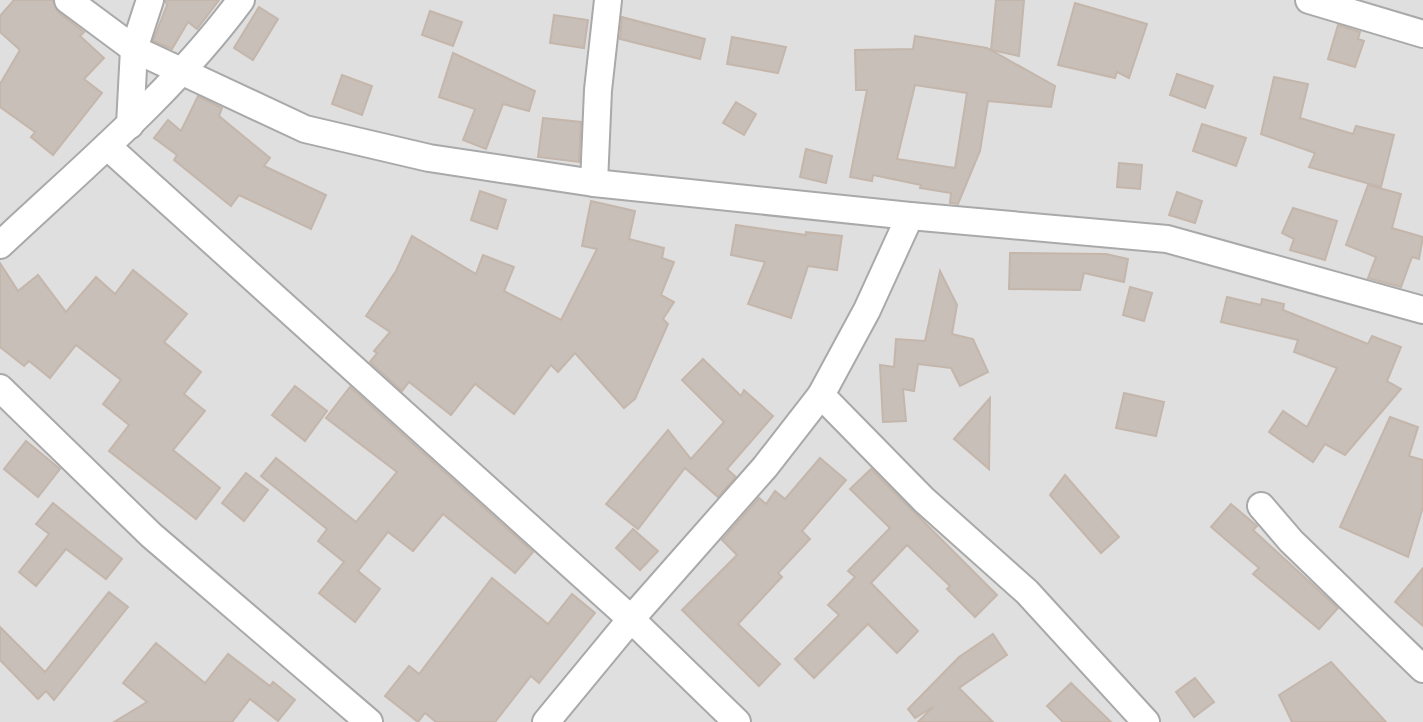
<svg xmlns="http://www.w3.org/2000/svg" width="1423" height="722" viewBox="0 0 1423 722" font-family="Figtree,sans-serif">
  <rect width="100%" height="100%" fill="#f2efe9"/>
  <rect fill="#e0dfdf" x="0" y="0" width="1423" height="722"/>
  <g fill="#c7bfb8" stroke="#c4b6ab" stroke-width="2" fill-rule="evenodd">
    <path d="M14,0H53L58,12L84,32L80,36L104,58L84,79L102,93L53,155L31,137L35,132L0,107V84L20,50L0,32V16Z"/>
    <path d="M165,0H219L197,29L188,22L172,49L153,41L167,5Z"/>
    <path d="M996,0H1024L1019,56L991,50Z"/>
    <path d="M1075,3L1147,24L1129,78L1117,72L1115,78L1058,65Z"/>
    <path d="M259,7L278,19L253,60L234,48Z"/>
    <path d="M430,11L462,22L453,46L422,35Z"/>
    <path d="M554,15L588,20L584,48L550,43Z"/>
    <path d="M622,17L705,39L700,59L620,39Z"/>
    <path d="M1338,25L1360,32L1358,39L1364,41L1355,67L1328,59Z"/>
    <path d="M915,36L987,48L1055,86L1051,107L988,101L980,151L958,204L950,203L951,193L920,188L921,185L873,175L872,181L850,177L867,90H856L855,50L913,49ZM915,85L967,93L955,168L897,159Z"/>
    <path d="M732,37L786,47L778,73L727,64Z"/>
    <path d="M453,53L535,91L529,111L503,104L486,149L463,140L475,109L439,97Z"/>
    <path d="M1177,74L1213,86L1205,108L1170,95Z"/>
    <path d="M342,75L372,86L362,115L332,104Z"/>
    <path d="M1274,77L1308,84L1300,118L1353,134L1356,126L1394,135L1381,187L1309,167L1315,153L1261,134Z"/>
    <path d="M198,96L222,108L219,116L270,158L264,166L326,195L311,229L239,195L231,206L174,160L177,155L154,138L168,120L181,131Z"/>
    <path d="M736,102L756,114L744,135L723,123Z"/>
    <path d="M543,118L581,122L579,162L538,157Z"/>
    <path d="M1202,124L1246,138L1236,166L1193,151Z"/>
    <path d="M806,149L832,156L826,183L800,177Z"/>
    <path d="M1119,163L1142,165L1140,189L1117,187Z"/>
    <path d="M1368,185L1401,194L1392,228L1423,237L1419,259L1412,257L1401,287L1368,278L1376,257L1346,245Z"/>
    <path d="M480,191L506,200L497,229L471,220Z"/>
    <path d="M1177,192L1202,201L1195,223L1169,215Z"/>
    <path d="M591,201L635,211L629,239L664,248L662,258L674,262L661,295L674,302L663,319L668,324L635,399L624,408L575,353L558,372L551,365L514,414L475,384L451,415L409,382L402,391L370,362L377,353L374,351L390,332L366,316L396,271L412,236L476,274L483,255L514,267L504,291L561,320L597,249L582,246Z"/>
    <path d="M1293,208L1337,221L1325,260L1290,250L1294,239L1282,233Z"/>
    <path d="M736,225L806,235V232L842,236L837,270L808,266L791,318L748,304L765,262L731,255Z"/>
    <path d="M1010,253L1106,254L1128,259L1124,282L1084,273L1080,290L1009,289Z"/>
    <path d="M0,263L18,291L38,275L66,312L96,277L115,294L133,270L187,314L164,342L201,372L184,394L205,411L173,450L220,488L196,519L109,451L129,425L103,404L121,380L76,345L50,378L29,361L24,366L0,347Z"/>
    <path d="M940,271L957,305L952,334L973,339L988,372L960,386L951,368L918,364L914,391L903,389L906,421L883,422L880,365L894,367L896,339L925,341Z"/>
    <path d="M1130,287L1152,293L1144,321L1123,315Z"/>
    <path d="M1227,297L1261,305L1262,299L1284,304L1283,310L1368,344L1372,336L1401,347L1387,381L1401,389L1345,455L1325,444L1313,462L1269,432L1283,411L1307,427L1337,368L1294,352L1298,340L1221,322Z"/>
    <path d="M703,359L741,396L744,390L773,416L727,469L736,477L718,497L685,468L638,529L606,504L668,430L691,459L724,422L682,380Z"/>
    <path d="M295,386L327,411L305,441L272,415Z"/>
    <path d="M350,387L533,552L515,573L443,514L413,551L388,532L358,571L380,589L355,622L319,593L344,562L318,541L327,529L261,476L276,458L356,522L397,472L326,418Z"/>
    <path d="M1124,393L1164,402L1156,436L1116,428Z"/>
    <path d="M990,398L989,469L954,439Z"/>
    <path d="M1390,417L1418,427L1409,456L1423,460V507L1408,557L1340,527Z"/>
    <path d="M26,441L60,469L38,497L4,469Z"/>
    <path d="M820,458L846,480L802,531L810,539L778,573L782,577L738,624L780,664L759,686L682,610L737,555L722,540L759,498L766,504L775,491L785,499Z"/>
    <path d="M871,469L997,595L975,617L947,589L950,586L907,545L871,583L918,631L897,653L868,624L814,678L795,659L839,615L828,605L855,577L848,571L890,528L850,489Z"/>
    <path d="M246,473L268,490L244,521L222,503Z"/>
    <path d="M1065,475L1119,537L1101,553L1050,495Z"/>
    <path d="M53,503L122,559L106,579L66,549L36,586L19,572L49,534L36,524Z"/>
    <path d="M1231,504L1257,526L1253,530L1338,608L1319,629L1253,574L1259,568L1211,527Z"/>
    <path d="M633,529L658,551L640,570L616,548Z"/>
    <path d="M1423,568V626L1395,602Z"/>
    <path d="M492,578L548,624L572,594L595,613L539,683L531,676L495,722H436L425,713L418,722L385,696L409,666L419,674Z"/>
    <path d="M109,592L128,607L54,700L46,691L38,699L0,660V627L45,672Z"/>
    <path d="M993,634L1007,655L959,688L993,722H918L933,707L915,718L908,709L959,657Z"/>
    <path d="M156,643L205,683L228,654L270,686L273,682L295,700L278,721L250,699L232,722H114L147,702L123,683Z"/>
    <path d="M1331,662L1386,722H1292L1279,695Z"/>
    <path d="M1195,678L1214,702L1194,717L1176,692Z"/>
    <path d="M1071,683L1111,722H1063L1047,706Z"/>
  </g>
  <g fill="none" stroke-linecap="round" stroke-linejoin="round">
    <g stroke="#a9a9a9" stroke-width="30">
      <g id="street">
        <path d="M68,0L134,49L305,129L429,158L594,183L910,216L1167,239L1423,310"/>
        <path d="M1309,0L1423,34"/>
        <path d="M130,125L134,49L150,0"/>
        <path d="M107,146L631,619L737,722"/>
        <path d="M594,183L598,90L608,0"/>
        <path d="M910,216L867,310L821,395L924,500L1027,592L1146,722"/>
        <path d="M0,245C83,167 173,92 241,0"/>
        <path d="M0,388L151,535L369,722"/>
        <path d="M1261,506L1291,541L1423,669"/>
        <path d="M546,722L631,619L765,467L821,395"/>
      </g>
    </g>
    <use href="#street" stroke="#fff" stroke-width="26"/>
  </g>
</svg>
